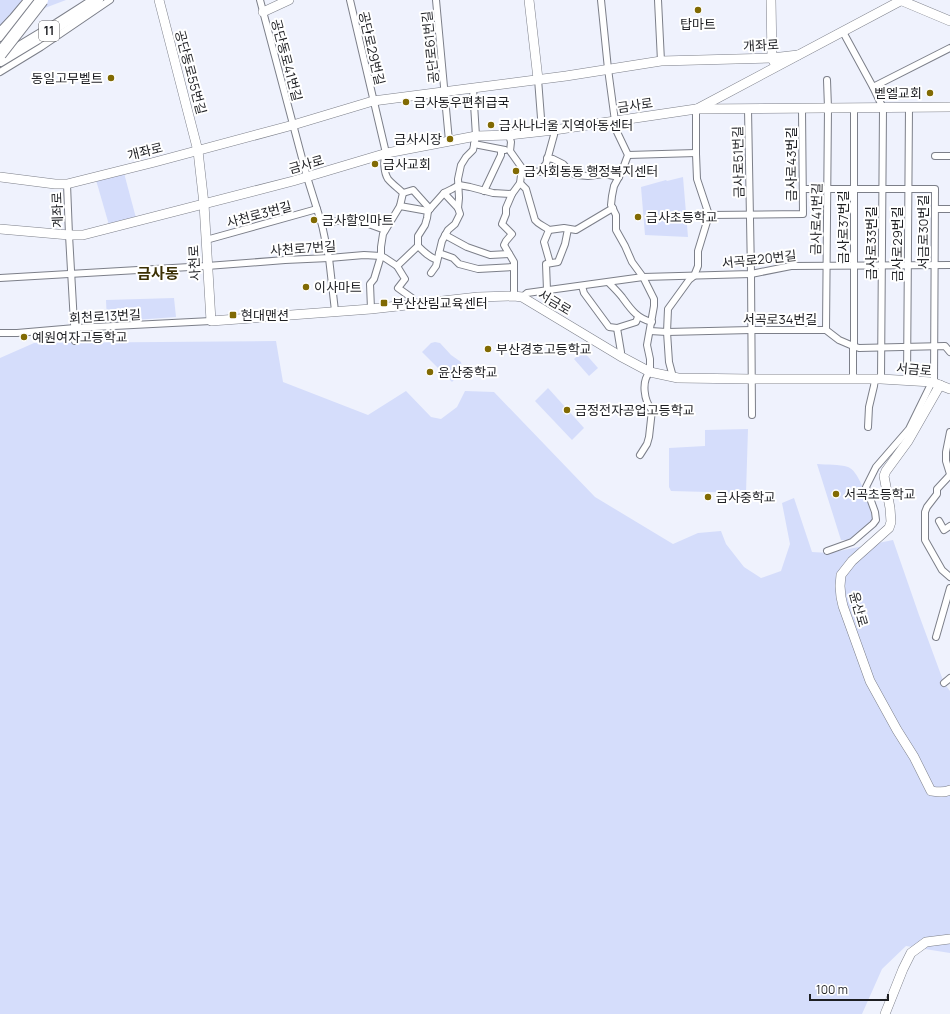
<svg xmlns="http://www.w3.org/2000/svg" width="950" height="1014" viewBox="0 0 950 1014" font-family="Manrope,'Noto Sans KR',sans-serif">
  <rect width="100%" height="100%" fill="#eff2fd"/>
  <g fill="#d5ddfb">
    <path d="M0,0H66L0,25Z"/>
    <path d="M124,173L136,218L109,225L96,180Z"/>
    <path d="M683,177L688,237L645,235L641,187L666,180L667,181Z"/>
    <path d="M174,298L176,317L107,322L106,300Z"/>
    <path d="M276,341L283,382L368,415L406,391L431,417L441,419L457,407L465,391L494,392L595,497L673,544L698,533L721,531L726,544L744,567L761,578L781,571L790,544L782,503L794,498L812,552L829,553L893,540L919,615L944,683L950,691V953L906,946L882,969L862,1014H0V358L34,343Z"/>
    <path d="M435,342L440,343L451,355L461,362C464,371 458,375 452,382L422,352L431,343Z"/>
    <path d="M583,351L598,368L589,376L574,359Z"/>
    <path d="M548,388L584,428L572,440L535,401Z"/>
    <path d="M748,429L746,493L671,491L669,487V448L705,446V430Z"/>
    <path d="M817,464C827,465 839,464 848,467C861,472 869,507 873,520L852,540H841Z"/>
  </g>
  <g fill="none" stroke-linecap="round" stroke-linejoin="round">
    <g stroke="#7c7f89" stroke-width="8">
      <g id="street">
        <path d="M260,0L307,177L322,225L329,258L335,311"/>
        <path d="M350,0L386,153C383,160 384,173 388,179C392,184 398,188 403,193L400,206L383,234L381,247V256L374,279L370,284L371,309"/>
        <path d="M436,0L449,141"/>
        <path d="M601,0L608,69L615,121L617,132L628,155L622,171L614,186L612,196L611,205L616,215V230L625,246L632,262L643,277L654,299V306L647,345L650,359V372C641,381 644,401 652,410L649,437L647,444L640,455"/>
        <path d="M658,0L661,61"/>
        <path d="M843,32L873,87L883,108L881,379"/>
        <path d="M0,72L41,47L110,0"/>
        <path d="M538,79L542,131"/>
        <path d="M873,87L950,48"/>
        <path d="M854,108V347"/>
        <path d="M748,109L751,274L752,415"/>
        <path d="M509,135L511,142L510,151L522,168L520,183"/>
        <path d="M474,144L505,150"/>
        <path d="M628,155L696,153"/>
        <path d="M935,156H950"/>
        <path d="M547,158L553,159L563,164L570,172L576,175L588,176L604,174L619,177"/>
        <path d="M522,168L531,171L539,172L546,164L554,135V130"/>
        <path d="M67,184L69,235L75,341"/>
        <path d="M803,189H935L934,383"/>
        <path d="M484,191L501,155V150"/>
        <path d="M403,193L413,190L430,209"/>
        <path d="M444,193L458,208"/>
        <path d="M512,194L506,208V214L502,224L512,234L506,241L504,245L514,262V296"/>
        <path d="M400,206L428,211"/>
        <path d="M935,209H950"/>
        <path d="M709,215L803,214L802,109"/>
        <path d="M322,225L348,218L357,221L363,222L385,230"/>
        <path d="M549,230L564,228L576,230L613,208"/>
        <path d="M549,230L544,242L550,263"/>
        <path d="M445,235L467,247L490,255L509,254"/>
        <path d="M206,240L317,209"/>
        <path d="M439,253L453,258L459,264L478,269L514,267"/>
        <path d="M437,260C429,257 424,252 418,246V236L425,225L427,218L428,211L444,193L452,189L459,185L470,187L493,193L512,194L520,183L526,189L535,220C539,225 544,226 549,230"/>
        <path d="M397,266L418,246"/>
        <path d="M431,273L436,266L442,241L448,230L455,224L460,214L458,208L459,198L458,179L461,165L466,157L473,150L476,136L473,88"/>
        <path d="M0,278L207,266L285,260L329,258L364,255L381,256L385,258L397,266L405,279L398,288L412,298L413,304"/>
        <path d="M609,283C613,287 618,292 622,297C630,308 637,319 652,322"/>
        <path d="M582,286L584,293L609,327L617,328L636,322L638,317"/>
        <path d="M547,290L546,264L558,262L565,244L568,229"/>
        <path d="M522,297L527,293L643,277L751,274L791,266L950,265"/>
        <path d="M617,328L621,352L620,356"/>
        <path d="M826,330L828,108L827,80"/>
        <path d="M650,331L667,332L751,330H826L839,340L853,346L859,348L945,346L950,352"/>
        <path d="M0,333H17L75,328L211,321"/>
        <path d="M673,377L669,362L667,332L668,309L689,280L694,276L698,266V251L709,215L697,179L696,154V109"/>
        <path d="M853,379V346"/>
        <path d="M907,381L909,107"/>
        <path d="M868,427L869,407L874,386L875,379"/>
        <path d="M950,432L946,452V461L950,474"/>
        <path d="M950,475L937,489V494L927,507L925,512V540L942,570L950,577"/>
        <path d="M939,521L944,530L950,526"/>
        <path d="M827,551L852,542L873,524L876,520L875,512L866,487L876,467L909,429L932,382"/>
        <path d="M936,637L950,588"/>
        <path d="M944,683L950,678"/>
      </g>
    </g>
    <g stroke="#7c7f89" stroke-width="10">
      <g id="secondary">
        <path d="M159,0L198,151L204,204L211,321L371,309L478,297L514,296L522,297L620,356L650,372L678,378L752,379H881L932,382L950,389"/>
        <path d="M529,0L538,79"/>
        <path d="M771,0L772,58L774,62"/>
        <path d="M900,0L950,21"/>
        <path d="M263,12L289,0"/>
        <path d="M697,109L902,0"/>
        <path d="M0,177L55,184H67L155,162L293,125L373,101L566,76L661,61L772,58L798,55"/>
        <path d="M0,229L69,235H83L293,181L387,153L476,136L509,135L554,130L696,109L950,107"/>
        <path d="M940,385L908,441L886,471L884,476L890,508L891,522L889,528L852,561L841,575L840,586L841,597L843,606L870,681L897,730L914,757L931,791C938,792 944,793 950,790"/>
        <path d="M885,1014L903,969L911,953L926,942L950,939"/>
      </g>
    </g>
    <g stroke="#7c7f89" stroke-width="14">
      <g id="highway">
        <path d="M0,35L15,19L31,0"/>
        <path d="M0,60L58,25L97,0"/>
      </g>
    </g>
    <use href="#street" stroke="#fff" stroke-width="6"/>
    <use href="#secondary" stroke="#fff" stroke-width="9"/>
    <use href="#highway" stroke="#fff" stroke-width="12"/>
    <g stroke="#7c7f89" stroke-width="14" stroke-linecap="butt">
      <path id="highway-bridge" d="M0,54L42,0"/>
    </g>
    <use href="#highway-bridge" stroke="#fff" stroke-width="12"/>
  </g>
  <g fill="#816a03" stroke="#fff" stroke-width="1.5">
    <circle cx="698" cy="10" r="4"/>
    <circle cx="111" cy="78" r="4"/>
    <circle cx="930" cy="93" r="4"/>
    <circle cx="406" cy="102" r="4"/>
    <circle cx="491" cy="125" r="4"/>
    <circle cx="450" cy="139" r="4"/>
    <circle cx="375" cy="164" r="4"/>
    <circle cx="516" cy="171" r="4"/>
    <circle cx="638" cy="217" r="4"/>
    <circle cx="314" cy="220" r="4"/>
    <circle cx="306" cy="287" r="4"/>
    <rect x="380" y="299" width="8" height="8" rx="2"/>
    <rect x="229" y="311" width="8" height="8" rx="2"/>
    <circle cx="24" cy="337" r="4"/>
    <circle cx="488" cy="349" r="4"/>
    <circle cx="430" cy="372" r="4"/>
    <circle cx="567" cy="410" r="4"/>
    <circle cx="836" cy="494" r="4"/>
    <circle cx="708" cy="497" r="4"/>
  </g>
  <g text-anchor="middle" stroke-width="4" stroke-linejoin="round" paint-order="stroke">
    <rect fill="#fff" stroke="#626265" stroke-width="1" x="39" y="21" width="20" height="20" rx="3"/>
    <g font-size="12" font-weight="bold" fill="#1e1f23">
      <text x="49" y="35">11</text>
    </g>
    <g font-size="13" fill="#1e1f23" stroke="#fff" text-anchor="start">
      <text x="698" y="29" text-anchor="middle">탑마트</text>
      <text x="103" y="83" text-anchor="end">동일고무벨트</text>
      <text x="922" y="98" text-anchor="end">벧엘교회</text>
      <text x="414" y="107">금사동우편취급국</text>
      <text x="499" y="130">금사나너울 지역아동센터</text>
      <text x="442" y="144" text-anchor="end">금사시장</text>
      <text x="383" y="169">금사교회</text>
      <text x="524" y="176">금사회동동 행정복지센터</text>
      <text x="646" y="222">금사초등학교</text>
      <text x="322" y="225">금사할인마트</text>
      <text x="314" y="292">이사마트</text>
      <text x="392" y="308">부산산림교육센터</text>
      <text x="241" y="320">현대맨션</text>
      <text x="32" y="342">예원여자고등학교</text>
      <text x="496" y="354">부산경호고등학교</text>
      <text x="438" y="377">윤산중학교</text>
      <text x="575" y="415">금정전자공업고등학교</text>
      <text x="844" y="499">서곡초등학교</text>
      <text x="716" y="502">금사중학교</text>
    </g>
    <g font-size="13" fill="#1e1f23" stroke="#fff">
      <text transform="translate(761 45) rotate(-3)" y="5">개좌로</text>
      <text transform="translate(430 47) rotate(-96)" y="5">공단로61번길</text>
      <text transform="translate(372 48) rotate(77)" y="5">공단로29번길</text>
      <text transform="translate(287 60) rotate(75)" y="5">공단동로41번길</text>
      <text transform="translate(191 72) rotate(75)" y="5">공단동로55번길</text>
      <text transform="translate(635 105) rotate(-8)" y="5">금사로</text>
      <text transform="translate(145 151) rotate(-14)" y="5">개좌로</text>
      <text transform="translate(738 162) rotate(-91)" y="5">금사로51번길</text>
      <text transform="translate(306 164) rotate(-16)" y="5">금사로</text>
      <text transform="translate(791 164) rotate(-90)" y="5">금사로43번길</text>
      <text transform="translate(57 210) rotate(-92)" y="5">계좌로</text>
      <text transform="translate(259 214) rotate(-15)" y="5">사천로3번길</text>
      <text transform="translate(816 219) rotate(-89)" y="5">금사로41번길</text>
      <text transform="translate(843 227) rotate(-90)" y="5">금사로37번길</text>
      <text transform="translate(923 232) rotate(-90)" y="5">서금로30번길</text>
      <text transform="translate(871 243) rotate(-90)" y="5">금사로33번길</text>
      <text transform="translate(897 244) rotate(-90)" y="5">금사로29번길</text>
      <text transform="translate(303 248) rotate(-4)" y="5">사천로7번길</text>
      <text transform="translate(759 259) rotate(-6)" y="5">서곡로20번길</text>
      <text transform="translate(194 263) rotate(-93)" y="5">사천로</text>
      <text transform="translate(555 302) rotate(31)" y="5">서금로</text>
      <text transform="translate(105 316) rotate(-3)" y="5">회천로13번길</text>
      <text x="780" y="324">서곡로34번길</text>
      <text transform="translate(914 369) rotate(5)" y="5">서금로</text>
      <text transform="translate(859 609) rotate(74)" y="5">윤산로</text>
    </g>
    <g font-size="15" font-weight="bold" fill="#3b3004" stroke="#fff">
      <text x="158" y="279">금사동</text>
    </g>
  </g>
  <path d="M810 994v6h78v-6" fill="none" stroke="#1e1f23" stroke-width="2"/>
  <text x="816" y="994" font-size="12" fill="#1e1f23" stroke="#ffffff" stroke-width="3" paint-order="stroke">100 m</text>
</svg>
